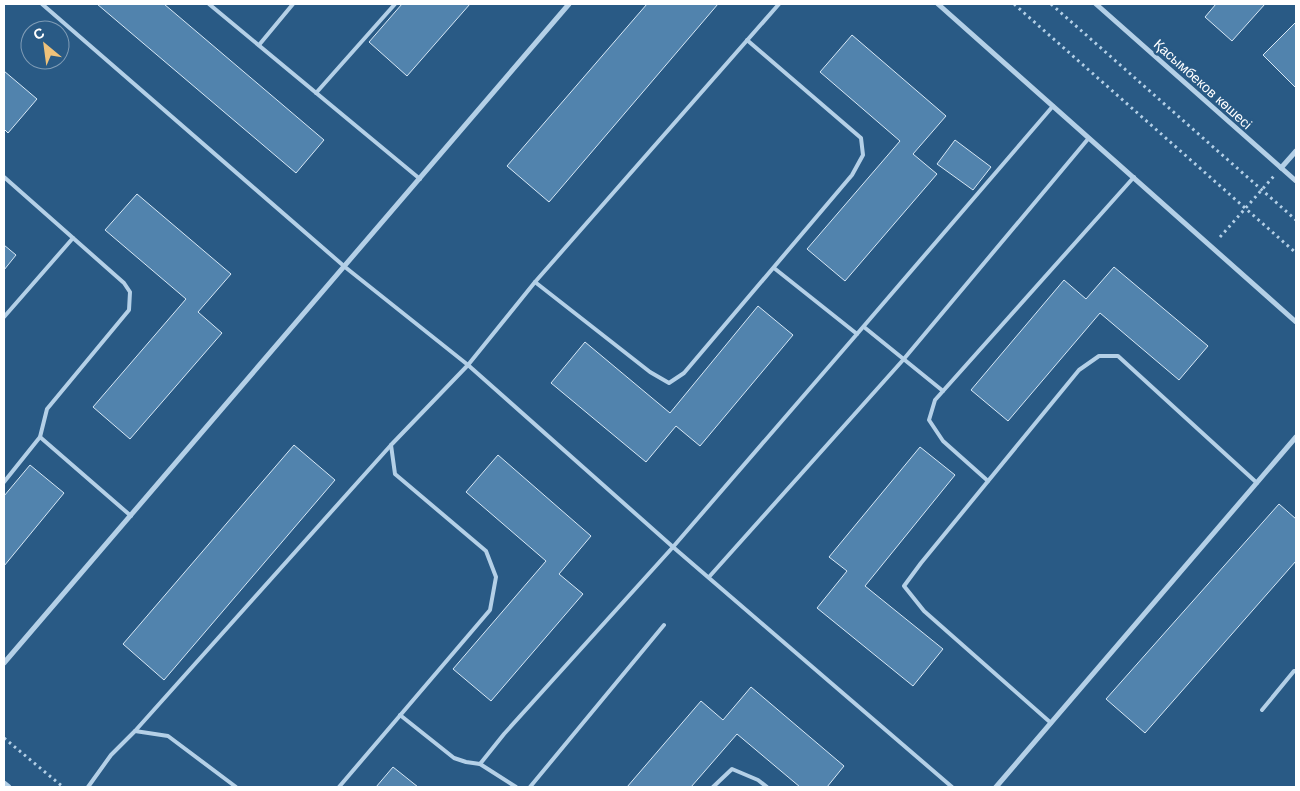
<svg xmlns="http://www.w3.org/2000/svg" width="1300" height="791" viewBox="0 0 1300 791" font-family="'DM Sans',sans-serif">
  <rect width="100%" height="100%" fill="#295a85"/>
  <g fill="#5183ad" stroke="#d7e8f6">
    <path d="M97,4H164L324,140L296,173Z"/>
    <path d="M402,4H470L407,76L369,42Z"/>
    <path d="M647,4H718L549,202L507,166Z"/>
    <path d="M1216,4H1265L1232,41L1205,17Z"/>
    <path d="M1296,22V88L1263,55Z"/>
    <path d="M852,35L946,116L913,154L937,174L845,281L807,249L900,141L820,72Z"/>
    <path d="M4,71L37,99L8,133L4,129Z"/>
    <path d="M955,140L991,167L973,190L937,164Z"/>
    <path d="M137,194L231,274L198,312L222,333L130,439L93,407L186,299L105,230Z"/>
    <path d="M4,245L16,255L4,270Z"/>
    <path d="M1114,267L1208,346L1179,380L1100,313L1008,421L971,390L1064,280L1086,299Z"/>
    <path d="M758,306L793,335L700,446L676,426L646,462L551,383L585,342L670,413Z"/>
    <path d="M294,445L335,480L164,680L123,644Z"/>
    <path d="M920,447L955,475L865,586L943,649L913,686L817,608L847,571L829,557Z"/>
    <path d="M498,455L591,536L559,574L583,594L491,701L453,669L546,561L466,492Z"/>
    <path d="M30,465L64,493L4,566V496Z"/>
    <path d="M1279,504L1296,519V561L1145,733L1106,699Z"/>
    <path d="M751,687L844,766L827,787H800L737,734L691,787H627L701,701L723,720Z"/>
    <path d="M393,767L418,787H376Z"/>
  </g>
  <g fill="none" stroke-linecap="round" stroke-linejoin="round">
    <g stroke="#b4d0e7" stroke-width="3" stroke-dasharray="2.5 4" stroke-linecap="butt">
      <path d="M1014,4L1296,253"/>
      <path d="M1051,4L1296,220"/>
      <path d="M1220,237L1274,176"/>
      <path d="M4,738L63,787"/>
    </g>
    <g stroke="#b4d0e7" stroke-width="4">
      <path d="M42,4L345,267L468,365L673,547L952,787"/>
      <path d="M209,4L420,179"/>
      <path d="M259,45L293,4"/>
      <path d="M316,93L395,4"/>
      <path d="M4,177L124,283L130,292L129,310L47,409L40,437L4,482"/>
      <path d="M774,268L857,334L1053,106"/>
      <path d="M535,282L650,372L669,383L684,373L852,175L863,155L861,138L747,40"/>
      <path d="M4,317L73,238"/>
      <path d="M864,327L943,391"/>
      <path d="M40,437L131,516"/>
      <path d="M988,481L943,441L929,420L935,400L1134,177"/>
      <path d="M709,577L903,360L1088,139"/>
      <path d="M1262,710L1294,671H1296"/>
      <path d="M400,715L454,758L466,762L480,764L504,734L673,547L857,334"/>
      <path d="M1051,723L924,611L904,586L921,563L1079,370L1099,356H1118L1257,483"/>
      <path d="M135,731L391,445"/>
      <path d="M480,764L516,787"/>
      <path d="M88,787L111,755L135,731L168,736L236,787"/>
      <path d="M339,787L490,610L496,577L486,551L395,474L391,445L468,365L535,282L779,4"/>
      <path d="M530,787L664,625"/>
      <path d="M713,787L732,769L758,780L767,787"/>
    </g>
    <g stroke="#b4d0e7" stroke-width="5">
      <path d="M938,4L1296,322"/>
      <path d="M1096,4L1296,181"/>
      <path d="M1281,168L1296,151"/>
      <path d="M4,663L569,4"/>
      <path d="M4,783L9,787"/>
      <path d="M996,787L1296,437"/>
    </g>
  </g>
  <g text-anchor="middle" stroke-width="5" stroke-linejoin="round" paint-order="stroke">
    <g font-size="14" fill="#fff" stroke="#295a85">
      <text transform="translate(1203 84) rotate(42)" y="5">Қасымбеков көшесі</text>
    </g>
  </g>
  <rect width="1300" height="791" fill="none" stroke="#ffffff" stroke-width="10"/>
  <g transform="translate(45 45) rotate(331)"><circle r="24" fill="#295a85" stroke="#7f9cb6"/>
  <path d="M0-4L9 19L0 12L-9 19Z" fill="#efc27a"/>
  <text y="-8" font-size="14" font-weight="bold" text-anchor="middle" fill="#ffffff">С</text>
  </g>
</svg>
